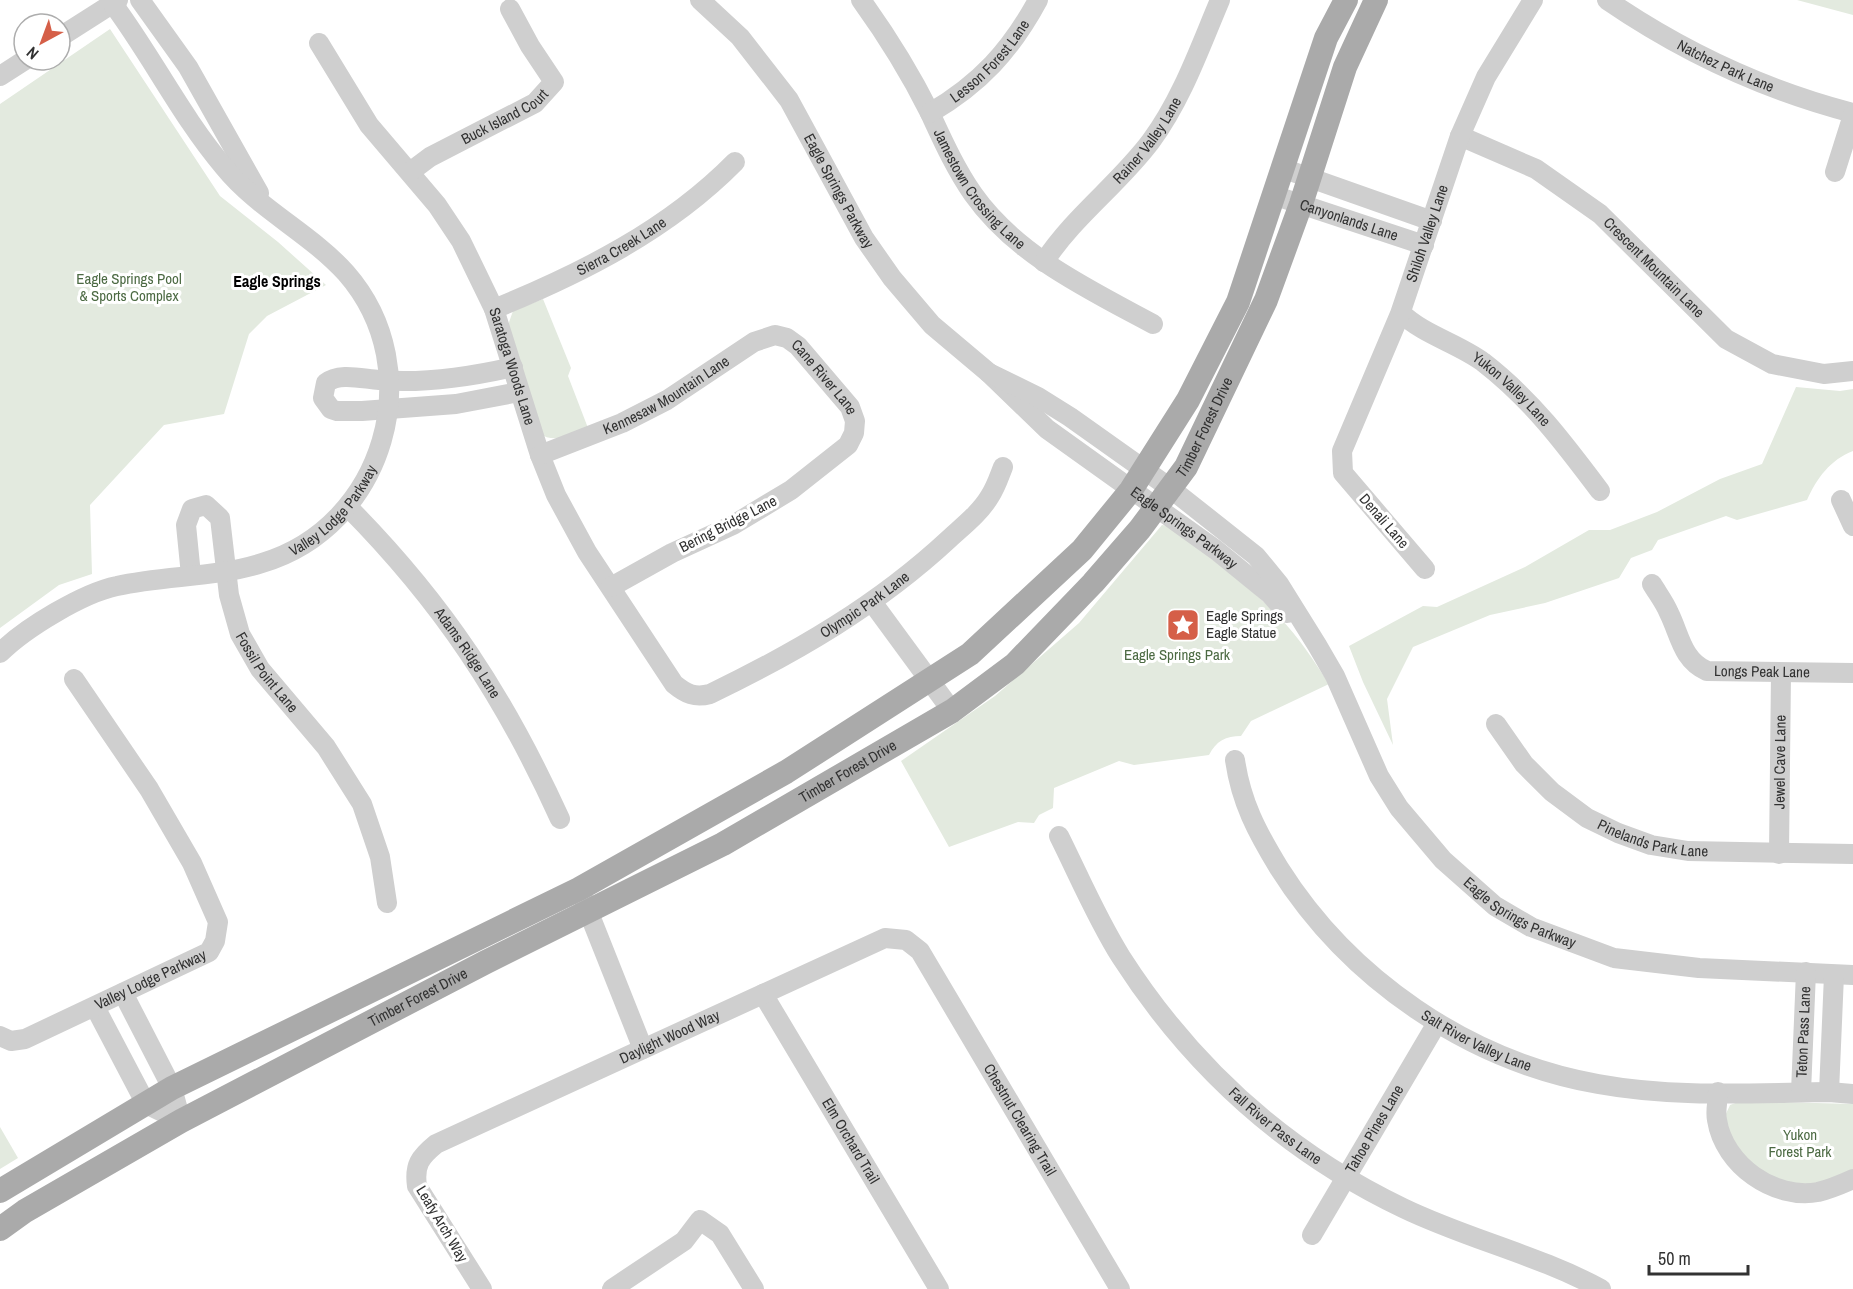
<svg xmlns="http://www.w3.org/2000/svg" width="1853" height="1289" viewBox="0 0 1853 1289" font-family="'Archivo Narrow',sans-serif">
  <rect width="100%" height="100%" fill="#fff"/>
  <g fill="#e3eadf">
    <path d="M1797,0H1853V15Z"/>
    <path d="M110,29L220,196L278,242L326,285L267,316L249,334L224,414L164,425L90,505L92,574L59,585L0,628V104Z"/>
    <path d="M543,299L571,368L568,376L588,428C571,434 555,445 539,433L508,325L513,311Z"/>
    <path d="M1796,387L1840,391L1853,389V451C1830,460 1817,478 1807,500L1737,520L1726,516L1658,540L1652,550L1631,558L1619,578L1545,603L1490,615L1413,647L1387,699L1393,745L1363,682L1349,646L1423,606L1437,607L1525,567L1589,530H1610L1657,512L1720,479L1762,464Z"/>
    <path d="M1162,525L1169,526C1206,555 1247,583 1279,617C1299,637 1314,661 1329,684L1251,721L1241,736C1226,736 1216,741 1209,755L1134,765L1119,761L1054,788L1053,808L1039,815L1034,823L1018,822L949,847L901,761L995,696L1079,623Z"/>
    <path d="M1741,1101L1853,1104V1169C1834,1179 1817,1186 1795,1184C1768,1181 1724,1148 1725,1118C1725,1114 1729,1108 1730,1105Z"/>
    <path d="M0,1127L18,1158L0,1169Z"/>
  </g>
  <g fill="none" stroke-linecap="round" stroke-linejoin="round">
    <g stroke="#cfcfcf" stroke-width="20">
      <path d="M140,0L188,67L259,193"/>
      <path id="s1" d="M700,0L740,37L789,100L864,238L892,278L932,325L989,373L1047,429L1216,550L1270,594L1287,613"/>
      <path id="s2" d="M861,0C887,36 910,73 930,113C943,141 955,168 973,194C1016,255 1088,289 1153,324"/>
      <path id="s3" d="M1607,0C1683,52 1764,90 1853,113"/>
      <path d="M60,37L118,0"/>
      <path id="s4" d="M319,43L369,125L437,205L461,241L494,309L540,455L556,495L587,552L674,684C686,694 695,698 710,694C797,652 878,605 949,539C963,526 980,513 990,496C996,487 999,477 1003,467"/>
      <path d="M0,76L25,60"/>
      <path id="s5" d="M930,113C980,84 1011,50 1038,0"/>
      <path id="s6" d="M1460,136L1536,169L1600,214L1726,339L1772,364L1824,374L1853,371"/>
      <path d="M1282,168L1432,221"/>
      <path id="s7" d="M410,172L430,157L535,103L554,82L530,46L510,9"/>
      <path d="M1835,172L1853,115"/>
      <path id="s8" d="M1273,195L1424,245"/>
      <path id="s9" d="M1044,262C1074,216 1119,184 1151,141C1182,99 1200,47 1220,0"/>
      <path id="s10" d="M494,309C582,273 668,230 735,162"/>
      <path id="s11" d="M1401,313C1424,335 1457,343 1483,362C1531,399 1564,443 1600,491"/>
      <path d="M513,367C469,377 424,384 379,380C363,379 339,372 326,383L323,398L331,409L337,411H362L456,404L519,392"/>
      <path id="s12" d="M989,373L1038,397L1070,417L1170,488L1256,556L1279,584L1317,645L1335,676L1379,776L1399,808L1443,860L1495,906L1531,927L1614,958L1699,968L1853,975"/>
      <path id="s13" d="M540,455L622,423L667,400L754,342L775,335L787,338L798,346L850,407L855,421L854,433L848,445L791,490L733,525L672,553L611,587"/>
      <path d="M1841,500L1853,526"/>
      <path id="s14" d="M348,507C443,603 504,696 560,819"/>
      <path id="s15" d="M1425,569L1343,473L1342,451L1400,314L1460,136L1486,77L1533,0"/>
      <path id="s16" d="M191,575L186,525L192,509L206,505L220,518L229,595L240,634L260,669L326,747L362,804L380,857L387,903"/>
      <path id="s17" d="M1652,584C1658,594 1665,603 1669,613C1680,635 1682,660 1707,671L1853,673"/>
      <path d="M872,602L952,711"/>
      <path id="s18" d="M0,653C25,628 83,593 117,586C165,575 215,578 262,563C384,527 431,370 346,273C310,233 258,209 224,167C180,115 151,54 110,0"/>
      <path id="s19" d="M1496,724L1524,764L1552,792L1587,818L1618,833L1651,845L1688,851L1853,854"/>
      <path id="s20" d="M1235,760C1241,802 1257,832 1279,868C1349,979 1468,1061 1598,1084C1674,1098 1753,1093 1829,1092L1853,1094"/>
      <path id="s21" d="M1059,836C1079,876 1097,919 1121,957C1191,1066 1286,1152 1403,1208C1467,1239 1538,1255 1601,1289"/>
      <path id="s22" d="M1779,854L1781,673"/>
      <path d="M583,898L643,1049"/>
      <path d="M123,993L172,1088L181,1121"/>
      <path id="s23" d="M763,994L939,1289"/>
      <path d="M95,1007L146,1104L181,1121"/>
      <path id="s24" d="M0,1036L11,1041L25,1039L209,952L215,941L218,922L192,863L149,789L74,679"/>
      <path d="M1718,1092C1718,1101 1715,1111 1717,1120C1724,1165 1774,1200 1818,1192C1830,1189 1842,1184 1853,1179"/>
      <path id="s25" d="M1801,1092L1806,972"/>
      <path d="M1829,1092L1834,975"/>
      <path id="s26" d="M1312,1235L1437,1023"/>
      <path id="s27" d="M482,1289L417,1186C414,1165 420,1157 436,1144L885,938L906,940L920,951L1120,1289"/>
      <path d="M612,1289L684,1241L700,1220L720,1234L754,1289"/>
    </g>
    <g stroke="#aaa" stroke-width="24">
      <path d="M0,1191L172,1088L579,889L786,772L970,654L1082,550L1131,490L1188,400L1238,302L1326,38L1346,0"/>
      <path id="s28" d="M0,1229L25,1211L181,1121L486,962L723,844L952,711L1015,664L1093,583L1140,529L1186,467L1266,300L1301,204L1345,67L1376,0"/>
    </g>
  </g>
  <defs>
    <g id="sight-square" transform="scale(1.725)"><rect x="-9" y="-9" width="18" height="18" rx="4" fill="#d55f48" stroke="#fff"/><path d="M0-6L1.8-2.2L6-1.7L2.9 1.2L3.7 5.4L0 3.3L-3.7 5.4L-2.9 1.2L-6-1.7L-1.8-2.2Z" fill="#fff"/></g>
  </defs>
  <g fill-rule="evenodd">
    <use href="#sight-square" x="1183" y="625"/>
  </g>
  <g text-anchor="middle" stroke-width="6" stroke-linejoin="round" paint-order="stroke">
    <g font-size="15" fill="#323232" stroke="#fff">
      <text dy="5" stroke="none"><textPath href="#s5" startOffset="80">Lesson Forest Lane</textPath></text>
      <text dy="5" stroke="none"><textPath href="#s3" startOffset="136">Natchez Park Lane</textPath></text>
      <text dy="5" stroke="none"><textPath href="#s7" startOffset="110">Buck Island Court</textPath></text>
      <text dy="5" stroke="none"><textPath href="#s9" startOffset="160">Rainer Valley Lane</textPath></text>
      <text dy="5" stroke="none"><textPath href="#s2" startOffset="224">Jamestown Crossing Lane</textPath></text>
      <text dy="5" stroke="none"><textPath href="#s1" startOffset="238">Eagle Springs Parkway</textPath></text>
      <text dy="5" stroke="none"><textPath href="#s8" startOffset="80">Canyonlands Lane</textPath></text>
      <text dy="5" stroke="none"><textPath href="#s15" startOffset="382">Shiloh Valley Lane</textPath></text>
      <text dy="5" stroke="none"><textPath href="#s10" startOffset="142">Sierra Creek Lane</textPath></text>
      <text dy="5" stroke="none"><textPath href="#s6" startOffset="237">Crescent Mountain Lane</textPath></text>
      <text dy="5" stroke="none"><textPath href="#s4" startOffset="380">Saratoga Woods Lane</textPath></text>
      <text dy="5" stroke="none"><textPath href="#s13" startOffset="332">Cane River Lane</textPath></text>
      <text dy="5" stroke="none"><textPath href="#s11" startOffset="135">Yukon Valley Lane</textPath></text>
      <text dy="5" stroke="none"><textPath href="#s13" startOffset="140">Kennesaw Mountain Lane</textPath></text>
      <text dy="5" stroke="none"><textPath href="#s28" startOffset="1468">Timber Forest Drive</textPath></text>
      <text dy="5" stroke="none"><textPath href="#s18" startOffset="374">Valley Lodge Parkway</textPath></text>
      <text transform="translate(1384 521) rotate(49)" y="5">Denali Lane</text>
      <text transform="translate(728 524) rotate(-27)" y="5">Bering Bridge Lane</text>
      <text dy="5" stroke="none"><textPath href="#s1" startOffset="726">Eagle Springs Parkway</textPath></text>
      <text dy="5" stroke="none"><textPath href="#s4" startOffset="957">Olympic Park Lane</textPath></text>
      <text dy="5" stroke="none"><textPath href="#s14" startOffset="189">Adams Ridge Lane</textPath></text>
      <text dy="5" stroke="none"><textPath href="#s16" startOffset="266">Fossil Point Lane</textPath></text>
      <text dy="5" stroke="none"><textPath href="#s17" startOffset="160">Longs Peak Lane</textPath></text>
      <text dy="5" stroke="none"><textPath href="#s22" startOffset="92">Jewel Cave Lane</textPath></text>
      <text dy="5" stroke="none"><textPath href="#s28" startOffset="964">Timber Forest Drive</textPath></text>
      <text dy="5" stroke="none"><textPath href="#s19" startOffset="202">Pinelands Park Lane</textPath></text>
      <text dy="5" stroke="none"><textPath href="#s12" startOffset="778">Eagle Springs Parkway</textPath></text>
      <text dy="5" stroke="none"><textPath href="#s24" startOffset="165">Valley Lodge Parkway</textPath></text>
      <text dy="5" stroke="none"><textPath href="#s28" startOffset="478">Timber Forest Drive</textPath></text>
      <text dy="5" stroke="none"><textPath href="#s25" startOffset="60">Teton Pass Lane</textPath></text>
      <text dy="5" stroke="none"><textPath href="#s27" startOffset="428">Daylight Wood Way</textPath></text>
      <text dy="5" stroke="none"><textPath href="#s20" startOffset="384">Salt River Valley Lane</textPath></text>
      <text dy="5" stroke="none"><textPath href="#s27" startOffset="900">Chestnut Clearing Trail</textPath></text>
      <text dy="5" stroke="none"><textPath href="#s21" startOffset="366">Fall River Pass Lane</textPath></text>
      <text dy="5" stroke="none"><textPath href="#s26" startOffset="123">Tahoe Pines Lane</textPath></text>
      <text dy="5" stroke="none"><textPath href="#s23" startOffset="171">Elm Orchard Trail</textPath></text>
      <text transform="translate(442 1224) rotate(59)" y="5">Leafy Arch Way</text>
    </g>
    <g font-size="15" fill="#4c6a43" stroke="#fff">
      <text x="129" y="284">Eagle Springs Pool<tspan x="129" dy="17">&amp; Sports Complex</tspan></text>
      <text x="1177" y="660">Eagle Springs Park</text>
      <text x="1800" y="1140">Yukon<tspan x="1800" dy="17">Forest Park</tspan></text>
    </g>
    <g font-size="15" fill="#323232" stroke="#fff" text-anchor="start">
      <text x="1206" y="621">Eagle Springs<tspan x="1206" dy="17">Eagle Statue</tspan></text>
    </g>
    <g font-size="16" font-weight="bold" fill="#000" stroke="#fff">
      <text x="277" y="287">Eagle Springs</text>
    </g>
  </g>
  <g transform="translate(42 42) rotate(221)"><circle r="28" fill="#ffffff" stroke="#adadad" stroke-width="1.5"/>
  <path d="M0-4.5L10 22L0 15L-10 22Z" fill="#d55f48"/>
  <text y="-9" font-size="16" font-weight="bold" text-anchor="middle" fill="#323232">N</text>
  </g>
  <path d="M1649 1265v9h99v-9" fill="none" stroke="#323232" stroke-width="3"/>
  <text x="1658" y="1265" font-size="18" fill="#323232" stroke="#ffffff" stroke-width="4.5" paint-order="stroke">50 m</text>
</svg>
